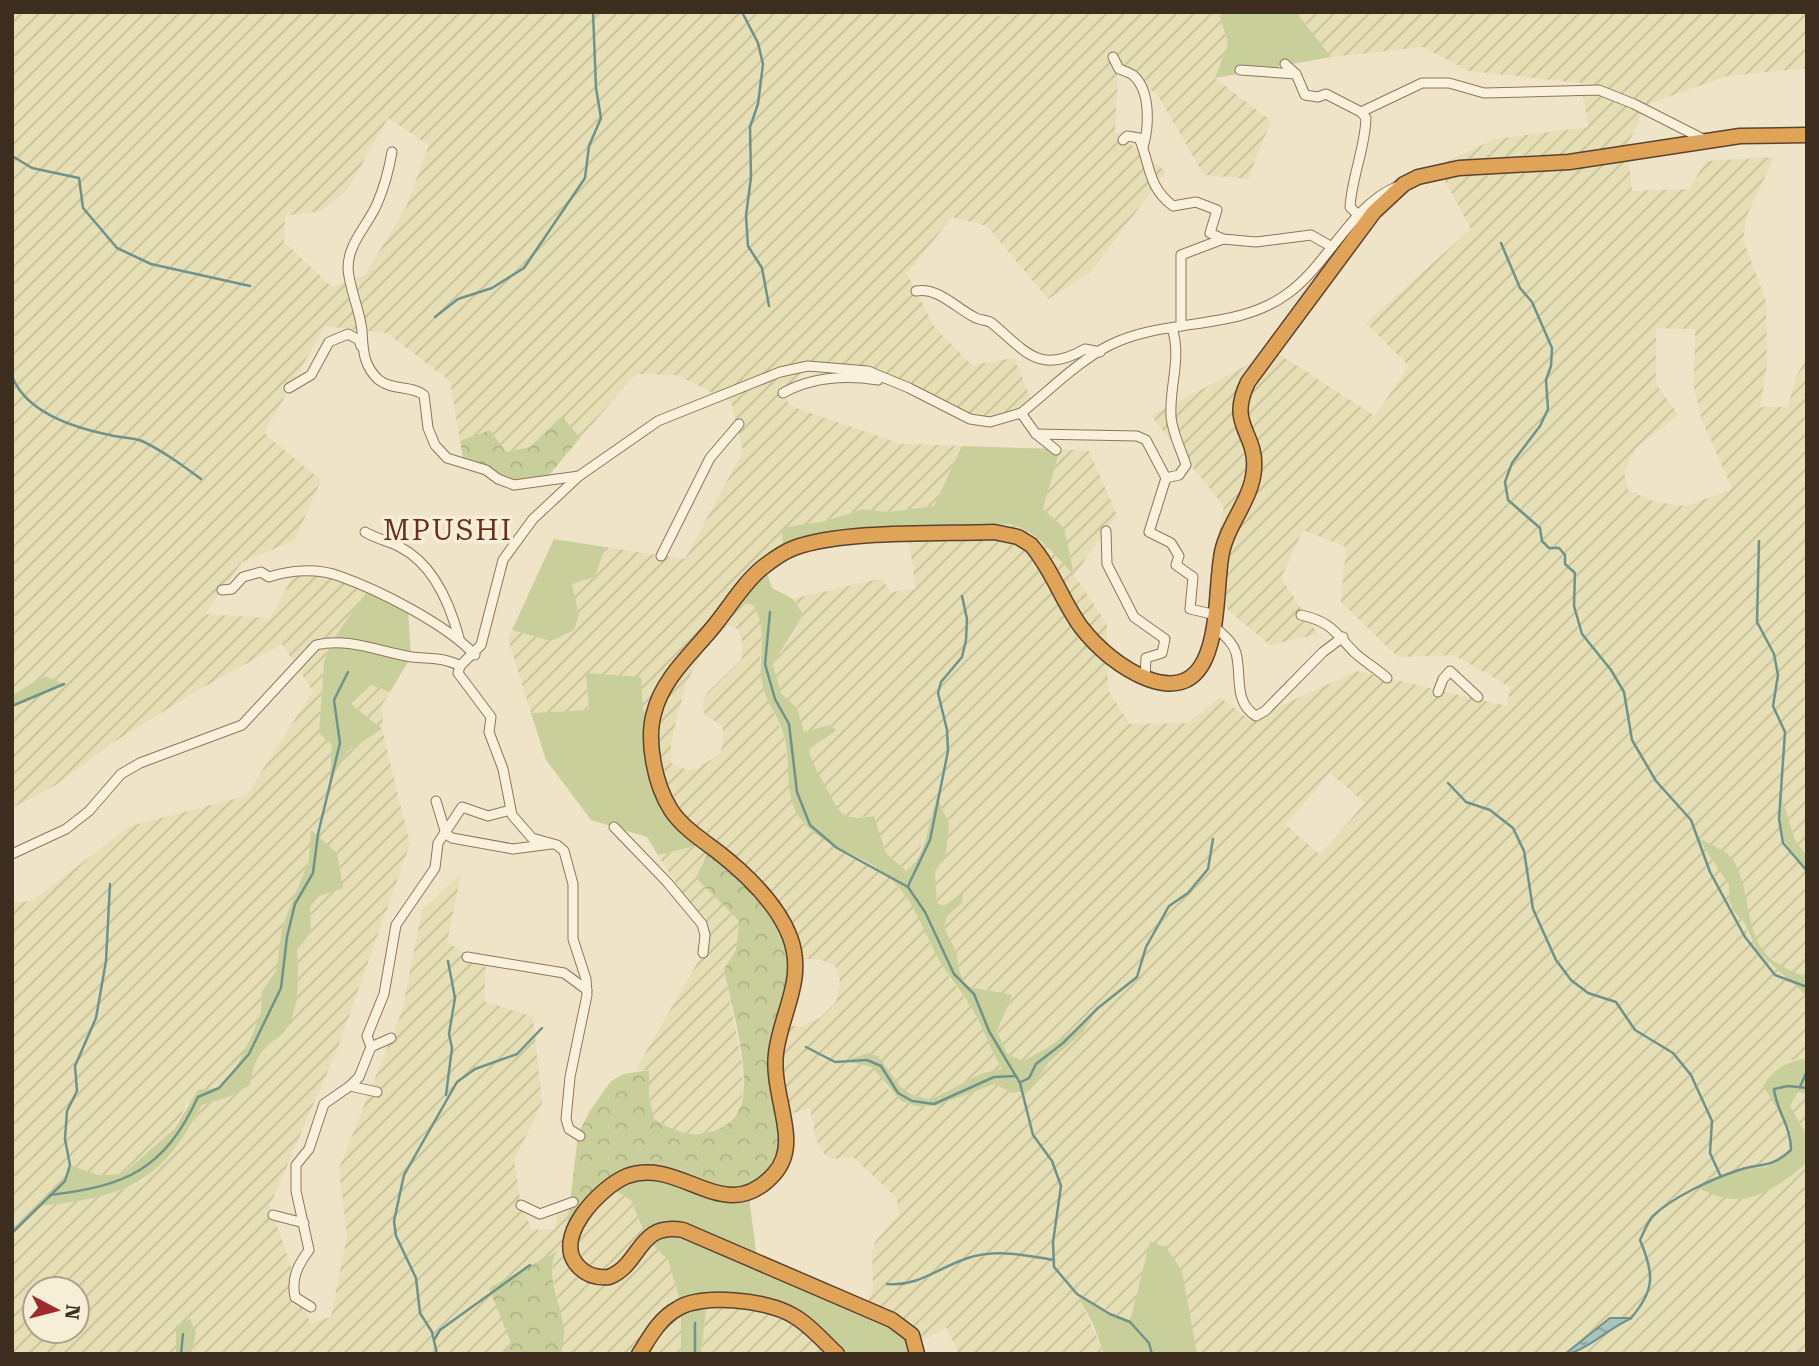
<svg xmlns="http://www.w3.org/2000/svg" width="1819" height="1366" viewBox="0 0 1819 1366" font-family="'Roboto Serif',serif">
  <defs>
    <pattern id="farmland-furrows" width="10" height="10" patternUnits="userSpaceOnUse" patternTransform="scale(1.75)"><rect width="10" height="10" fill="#e6deb5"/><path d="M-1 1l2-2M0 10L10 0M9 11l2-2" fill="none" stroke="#c6bf9b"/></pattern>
    <pattern id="forest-crowns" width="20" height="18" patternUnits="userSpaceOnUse" patternTransform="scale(1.75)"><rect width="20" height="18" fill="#c9cf9b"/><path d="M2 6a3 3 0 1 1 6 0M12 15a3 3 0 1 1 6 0" fill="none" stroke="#aeb285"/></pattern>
    <pattern id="water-ripples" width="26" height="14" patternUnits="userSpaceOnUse" patternTransform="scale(1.75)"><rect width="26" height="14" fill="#a9c4bc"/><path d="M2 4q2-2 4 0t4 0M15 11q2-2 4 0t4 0" fill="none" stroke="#8ba098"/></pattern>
  </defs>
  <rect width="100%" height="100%" fill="#f0e4c8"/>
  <g fill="url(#farmland-furrows)" fill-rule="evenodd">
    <path d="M12,12H998L999,17L1004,12H1224L1220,16L1228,44L1215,78L1271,121L1248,179L1204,175L1157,94L1118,70L1115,132L1166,172L1089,274L1048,299L987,226L952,217L907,274L935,328L972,365L1014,358L1033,404L1008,418L970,419L890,381L808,366L783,393L790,406L901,444L962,446L934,506L888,512L864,509L825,521L783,545L806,537L855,532L1011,524L1028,530L1044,541L1073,574L1064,528L1043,509L1060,449L1089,451L1117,515L1074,575L1107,624L1108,690L1130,724L1188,723L1220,697L1250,720L1357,671L1507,706L1510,687L1454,655L1398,657L1341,602L1346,547L1303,530L1281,578L1318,634L1270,645L1207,592L1224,506L1151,416L1274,351L1375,416L1409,366L1366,323L1471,229L1437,166L1495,139L1588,127L1581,83L1469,71L1423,47L1331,57L1296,12H1807V68L1727,76L1646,105L1627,146L1632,191L1689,189L1706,161L1774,157L1747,215L1743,239L1766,301L1767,365L1760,407H1788L1796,376L1807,358V856L1795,840L1780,794L1779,819L1800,864L1807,871V972L1801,975L1782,967L1757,944L1749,924L1741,877L1732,858L1700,839L1729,885V901L1735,913L1744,922L1749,937L1769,963L1788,977L1807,996V1058L1789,1061L1763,1086L1791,1131V1150L1766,1167L1739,1169L1698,1188L1734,1199L1780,1183L1807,1162V1354H1576L1600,1334L1629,1319L1610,1318L1565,1354H1197L1182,1271L1151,1242L1130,1322L1078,1295L1104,1354H959L946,1327L919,1343L867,1304L873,1290L872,1250L875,1242L898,1215L897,1198L853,1157L832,1159L824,1154L816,1139L810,1108L787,1115L780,1069L785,1025L800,1027L820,1018L836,1002L840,979L835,966L819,959H801L697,878L739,921L736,950L724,969L742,1063L743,1091L739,1111L724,1127L702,1135L678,1133L654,1119L649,1096V1070L635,1071L703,953L702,924L658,855L712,842L683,815L668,785L658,745L659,711H643L587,673L589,710L531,713L508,639L512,630L551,641L579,615L572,584L595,577L605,547L685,559L743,451L731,402L677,375L636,374L580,438L562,416L530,447L506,452L490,430L460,441L450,381L387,333L325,326L264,433L321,480L295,540L242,562L205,614L270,618L296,571L318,572L368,590L332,641L324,662L319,733L332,745L331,779L348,751L381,729L351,705L371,685L390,692L383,703L382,729L410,844L337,1050L270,1205L310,1323L331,1317L347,1235L339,1168L402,1011L422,910L461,874L447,942L486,967L484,1001L533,1017L542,1103L514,1160L521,1205L532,1230L555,1229L558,1206L606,1185L631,1200L647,1239L668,1260L681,1304V1354H560L564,1335L552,1270L555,1252L512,1346L500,1354H191L196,1333L176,1327V1354H12V903L32,901L130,826L246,796L313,691L282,644L200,689L114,742L54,786L12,808V706L63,684L45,676L12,695ZM388,118L429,145L406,207L365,275L332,287L284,242L285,216L320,211L346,192ZM1656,328L1695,329L1694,387L1701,418L1732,489L1686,506L1655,502L1628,490L1624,472L1636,448L1678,415L1656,384ZM909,541L916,589L890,592L882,578L793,599L803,614L793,635L779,651L773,665L781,693L797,708L804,733L829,725L837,729L809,749L811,761L836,810L851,818L874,816L886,853L906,871L913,866L927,832L946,854L935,872L937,903L944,907L963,894L961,903L947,916L944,927L957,954L959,970L966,986L987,989L1000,1016L997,1031L1007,1054L1023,1061L1058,1042L1095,1012L1083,1032L1049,1062L1030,1090L1013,1093L994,1084L968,1094L916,1106L887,1088L879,1073L872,1067L848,1061L868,1053L878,1056L900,1086L910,1094L930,1100L983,1073L1002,1069L971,1006L951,980L931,945L923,921L900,889L888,875L837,848L803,823L793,806L784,737L764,689L760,662L763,621L753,605L739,601L783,552L840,544ZM728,625L738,629L742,640V659L707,693L702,705L705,715L722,726L724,735L720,754L696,769L687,770L671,763V741L686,683L706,647ZM1330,773L1365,803L1320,855L1286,825ZM311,831L337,853L319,896L310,907L311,932L297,949L299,977L285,1031L267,1046L253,1066L250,1085L228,1097L202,1105L189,1129L143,1181L111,1194L40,1206L65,1181L70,1165L98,1175L123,1174L175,1127L187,1104L219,1088L236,1068L252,1035L261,1012L262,991L276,971L282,927L309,860ZM35,1289H77V1331H35Z"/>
    <path d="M1798,1092L1807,1095V1136L1790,1106Z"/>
    <path d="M696,1300L767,1302L841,1354H701L706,1311Z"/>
  </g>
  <g fill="#c9cf9b">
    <path d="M1224,12H1296L1331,57L1215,78L1228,44L1220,16Z"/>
    <path d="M962,446L1060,449L1043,509L1064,528L1074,575C1053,554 1040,533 1011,524L855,532L806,537L783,545L782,528L825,521L864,509L888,512L934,506Z"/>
    <path d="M554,539L605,547L595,577L572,584L579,615L574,630L551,641L512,630Z"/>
    <path d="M765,567L772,588L793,599L803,614C794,633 781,647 773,665L781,693L797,708L804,732L829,725L837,730L809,749C811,763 818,772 825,785C840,812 838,822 874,816L886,853L906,871C927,856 928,821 937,798L949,823L946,854L935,872L937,903L944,906L963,893L962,903L947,916L944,927L957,954L959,970L966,986L1012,995L997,1031L1007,1054L1023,1061C1052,1046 1076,1032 1098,1008L1083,1032L1049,1062L1030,1090L1013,1093L994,1084L936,1106H916L901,1101L872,1067L846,1061L868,1053L878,1056L900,1086L910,1094L930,1100L983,1073L1002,1069C990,1049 983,1026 971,1007C961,990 948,976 938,958C923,930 914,900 889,877C863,852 807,845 793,805C786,783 790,758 784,736C780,719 767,704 763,687C756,656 770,632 753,605L738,601Z"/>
    <path d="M368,590L408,609L411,657L390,692L371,685L351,704L382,729L348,751L330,781L332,745L319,733L324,662L332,641Z"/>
    <path d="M586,673L641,677L643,711H659C658,746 660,789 684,816C692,826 704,833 713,842L658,855L647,837L591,820L546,760L531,713L589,710Z"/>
    <path d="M45,676L64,684L12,706V695Z"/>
    <path d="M1780,793L1795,840L1807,856V871C1781,845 1778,829 1780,793Z"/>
    <path d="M311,830L337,853L343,888L319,896L310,907L311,932L297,950C299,975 300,1009 285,1031C281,1037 273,1040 268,1045C256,1057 252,1069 250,1085L228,1097L202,1105C160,1184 126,1197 39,1206L65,1181L70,1165L98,1175L123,1174L175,1128L198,1090L219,1088L236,1068L252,1035L261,1012L262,991L276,971L282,927L309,860Z"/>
    <path d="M1698,838C1708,843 1723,849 1731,857C1736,862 1740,874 1742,881C1755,929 1747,954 1801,975L1807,972V996L1757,951L1744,922L1735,913L1729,901V885Z"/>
    <path d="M1807,1058V1094L1798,1092L1790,1106L1807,1136V1162C1790,1179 1759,1200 1734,1199C1722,1199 1708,1192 1697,1188L1739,1169L1766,1167L1791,1150V1131L1763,1086C1774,1068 1786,1062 1807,1058Z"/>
    <path d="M651,1166L669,1168L692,1177L748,1190L757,1259L888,1315L919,1354H841L797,1313L696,1300L706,1310L701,1354H681V1304L668,1260L647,1239L631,1200L606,1185Z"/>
    <path d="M1150,1242L1166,1247L1182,1271L1197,1354H1104L1093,1324L1077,1294L1110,1314L1130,1321Z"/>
    <path d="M190,1319L196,1333L191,1354H176V1326Z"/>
  </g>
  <g fill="url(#forest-crowns)">
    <path d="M562,416L580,438L545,480L514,485L464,464L460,441L490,430L506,452L530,447Z"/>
    <path d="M713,842L795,938L780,1040L782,1167L731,1194C711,1186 691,1174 670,1168C628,1156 593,1209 566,1235L578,1135L589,1112L611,1081L624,1074L649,1070V1096L654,1119C674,1131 690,1139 713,1131C723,1128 733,1121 738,1112C755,1082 730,1002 724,969L736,950L739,921L696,878Z"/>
    <path d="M556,1252C541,1284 575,1319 560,1354H500L512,1345L489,1288Z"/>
  </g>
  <path fill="url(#water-ripples)" stroke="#6f938a" stroke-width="2" d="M1610,1318H1632C1610,1327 1582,1354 1565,1354Z"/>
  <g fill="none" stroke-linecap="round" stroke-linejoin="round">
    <g stroke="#6f938a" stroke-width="2.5">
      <path d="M742,12L758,43L763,64L758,104L750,127L751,177L746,216L748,246L762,268L769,306"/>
      <path d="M12,156L32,168L79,178L83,208L117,248L151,264L250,286"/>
      <path d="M1501,243L1520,288L1532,302L1552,348L1551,366L1546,380L1548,409L1540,426L1512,463L1505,482L1508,500L1540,528L1542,541L1549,548H1559L1565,555V564L1575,573L1574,606L1582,634L1611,670L1624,692L1632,740L1656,781L1691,820L1710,872L1745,937L1775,975L1807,987"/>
      <path d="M435,317L458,299L492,288L524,268L585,178L589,146L601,118L596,88L593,12"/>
      <path d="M12,376C26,413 75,428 110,435C120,438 132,437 142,441C163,451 182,465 201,479"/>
      <path d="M1759,541L1757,622L1774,654L1778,675L1773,706L1785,732L1779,819L1783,843L1807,871"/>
      <path d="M770,612L765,664L775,699L789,724L797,792L810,825L837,848L908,887L925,912L954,974L974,994L989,1031L1020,1083L1033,1135L1052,1161L1061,1186L1053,1242L1054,1267L1077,1294L1110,1314L1130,1322L1149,1343L1152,1354"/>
      <path d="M12,706L64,684"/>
      <path d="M1448,783L1466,802L1490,810L1513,828L1524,851L1533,909L1556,960L1571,980L1588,993L1616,1002L1635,1030L1673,1053L1691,1075L1712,1121L1710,1153L1721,1177"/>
      <path d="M908,886L930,840L948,751L947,730L938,693L941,682L962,657L966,640L967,619L962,596"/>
      <path d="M806,1047L835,1062L867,1060L881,1066L898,1093L912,1101L934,1104L994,1077L1016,1076"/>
      <path d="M1021,1082L1029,1078L1036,1064L1063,1043L1098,1008L1137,977L1146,947L1169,906L1188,893L1208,869L1213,839"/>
      <path d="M1800,1087L1807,1071"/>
      <path d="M446,1095L452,1048L449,1034L455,998L448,961"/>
      <path d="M50,1195C126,1186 164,1170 198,1097L219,1088L249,1054L281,988L287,937L295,904L313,873L318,834L340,743L334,700L348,672"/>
      <path d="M12,1233L65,1181L70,1165L65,1139L67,1111L77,1091L75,1066L96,1018L106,961L110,884"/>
      <path d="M887,1284C919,1287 939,1267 968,1258C995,1249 1027,1255 1054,1260"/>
      <path d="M1630,1319C1656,1290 1654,1273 1640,1240C1644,1232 1648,1221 1653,1216C1671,1198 1712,1179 1736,1171C1760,1162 1769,1170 1791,1150C1791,1125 1777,1113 1774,1089L1788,1086L1807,1088"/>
      <path d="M434,1340L440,1330L530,1265"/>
      <path d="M181,1354L183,1334"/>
      <path d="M437,1354L432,1332L420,1313L416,1278L396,1236L394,1221L404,1175L457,1082L475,1069L517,1054L542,1028"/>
      <path d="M695,1354V1323"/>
    </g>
    <g stroke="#8d765c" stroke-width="11">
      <g id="minor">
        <path d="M1113,57L1119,69C1124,71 1131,73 1134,76C1151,92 1149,128 1143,147"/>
        <path d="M1285,64L1296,74L1305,95L1318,97L1326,94L1361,112L1366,118C1365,149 1352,176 1350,207L1359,216"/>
        <path d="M1240,70L1296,74"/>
        <path d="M1361,112L1422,83H1449L1484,93L1599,90L1634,104L1707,141"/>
        <path d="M1123,140L1127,136L1139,138C1151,166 1147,186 1173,206L1196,202L1217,210L1210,233L1223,239L1256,242L1311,235L1332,247"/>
        <path d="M392,152C389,169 384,188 377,204C368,225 348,243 348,268C349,289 360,309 362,331C363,349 363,366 379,380C393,391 411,385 424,395L428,428L435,445L447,458L486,470L498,479L514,485L579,476"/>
        <path d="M916,291C938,287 956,308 974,317C980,321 988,319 993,324C1026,352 1040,375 1085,349L1100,352"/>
        <path d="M1181,326V255L1223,239"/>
        <path d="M289,388L311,375L329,342L348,334L359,340L361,346"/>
        <path d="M783,393C812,377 845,375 878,380"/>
        <path d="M1021,413L1036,434L1056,450"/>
        <path d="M1036,434L1137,436L1146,440L1166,478L1179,475L1186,465C1181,449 1173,435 1171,417C1169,386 1182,359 1172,328"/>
        <path d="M1166,478L1149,532L1171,543L1179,556L1176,565L1193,577L1190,609L1216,615"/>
        <path d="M1106,531L1107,564L1134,617L1165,639L1162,653L1146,658L1145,678"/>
        <path d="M365,532C377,539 388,541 400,547C433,564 450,604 459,638"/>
        <path d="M661,556L710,458L739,424"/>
        <path d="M222,590L232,589L243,577L261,572L269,577C290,570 317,568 339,576C379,590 446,624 475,655"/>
        <path d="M1301,615C1332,622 1335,633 1355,653C1365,662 1377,669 1387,678"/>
        <path d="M1215,627C1223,635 1233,642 1236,653C1242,675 1233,702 1256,716L1265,711L1323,652L1343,637"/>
        <path d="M460,666L481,645L503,560L533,519L579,476L658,421L780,372L808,366L868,371L909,388L970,419L990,422L1021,413C1049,391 1078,361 1110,345C1166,317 1235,332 1287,294C1327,266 1352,205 1396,187"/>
        <path d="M460,666L458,673L491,717L489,732L503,769L512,815L532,838L557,845L564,851L573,884V939L586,979L587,995L570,1077L566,1119L569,1129L580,1136"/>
        <path d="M1438,692L1443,679L1450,671L1478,697"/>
        <path d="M436,801L446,834L452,838L513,849L551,844"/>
        <path d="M614,827L667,882L702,924L705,935L703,953"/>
        <path d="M12,854L66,829L89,811L121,774L140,763L242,725L316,645C349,637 379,652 412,657C429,659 444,657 460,666"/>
        <path d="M467,957L564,973L587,990"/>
        <path d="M371,1047L367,1036L384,994L396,925L435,868L438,843L462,807L488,816L510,810"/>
        <path d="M350,1086L359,1077L371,1047L391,1038"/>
        <path d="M521,1205L540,1214L573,1202"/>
        <path d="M273,1215L304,1223"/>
        <path d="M311,1307L295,1297C291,1278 298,1265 309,1250L296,1191V1165L309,1149L324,1104L350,1086L377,1092"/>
      </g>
    </g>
    <g stroke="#5b4430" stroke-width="17">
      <g id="highway">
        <path d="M639,1354C650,1337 659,1319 677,1309C701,1293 767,1300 792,1315C809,1324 823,1341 837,1354"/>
        <path d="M917,1354L912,1335L892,1320L683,1230C637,1222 642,1264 609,1277C598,1278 588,1276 580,1268C549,1240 600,1187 627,1176C681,1156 725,1229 774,1174C786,1161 788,1145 785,1127C782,1103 773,1078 776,1053C781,1012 806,980 790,937C777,903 746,874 718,852C702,840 682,827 671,810C655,785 646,741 654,713C663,676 696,650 718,621C732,603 745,582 762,568C772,560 783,552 794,548C843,530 940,534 994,532L1018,537L1031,545C1052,569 1062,601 1081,627C1098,649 1122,669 1148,679C1223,706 1214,602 1221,558C1225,526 1252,501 1254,469C1257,432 1227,426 1248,382L1374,212L1404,184L1418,177L1459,168L1569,162L1740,136L1807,135"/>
      </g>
    </g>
    <use href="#minor" stroke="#faf1dc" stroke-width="9"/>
    <use href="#highway" stroke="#e0a458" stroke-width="14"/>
  </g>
  <g text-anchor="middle" stroke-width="7" stroke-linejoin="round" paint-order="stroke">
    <g font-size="28" letter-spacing="2" fill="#6b2e1e" stroke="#f7eed8">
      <text x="448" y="540">MPUSHI</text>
    </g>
  </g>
  <rect width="1819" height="1366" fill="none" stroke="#3d2e20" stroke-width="28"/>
  <g transform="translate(56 1310) rotate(97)"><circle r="33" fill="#f7eed8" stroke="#ada18e" stroke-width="2"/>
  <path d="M0-5L12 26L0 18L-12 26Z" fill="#9e2a2b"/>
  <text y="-10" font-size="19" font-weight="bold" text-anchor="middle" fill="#3d2e20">N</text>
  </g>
</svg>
